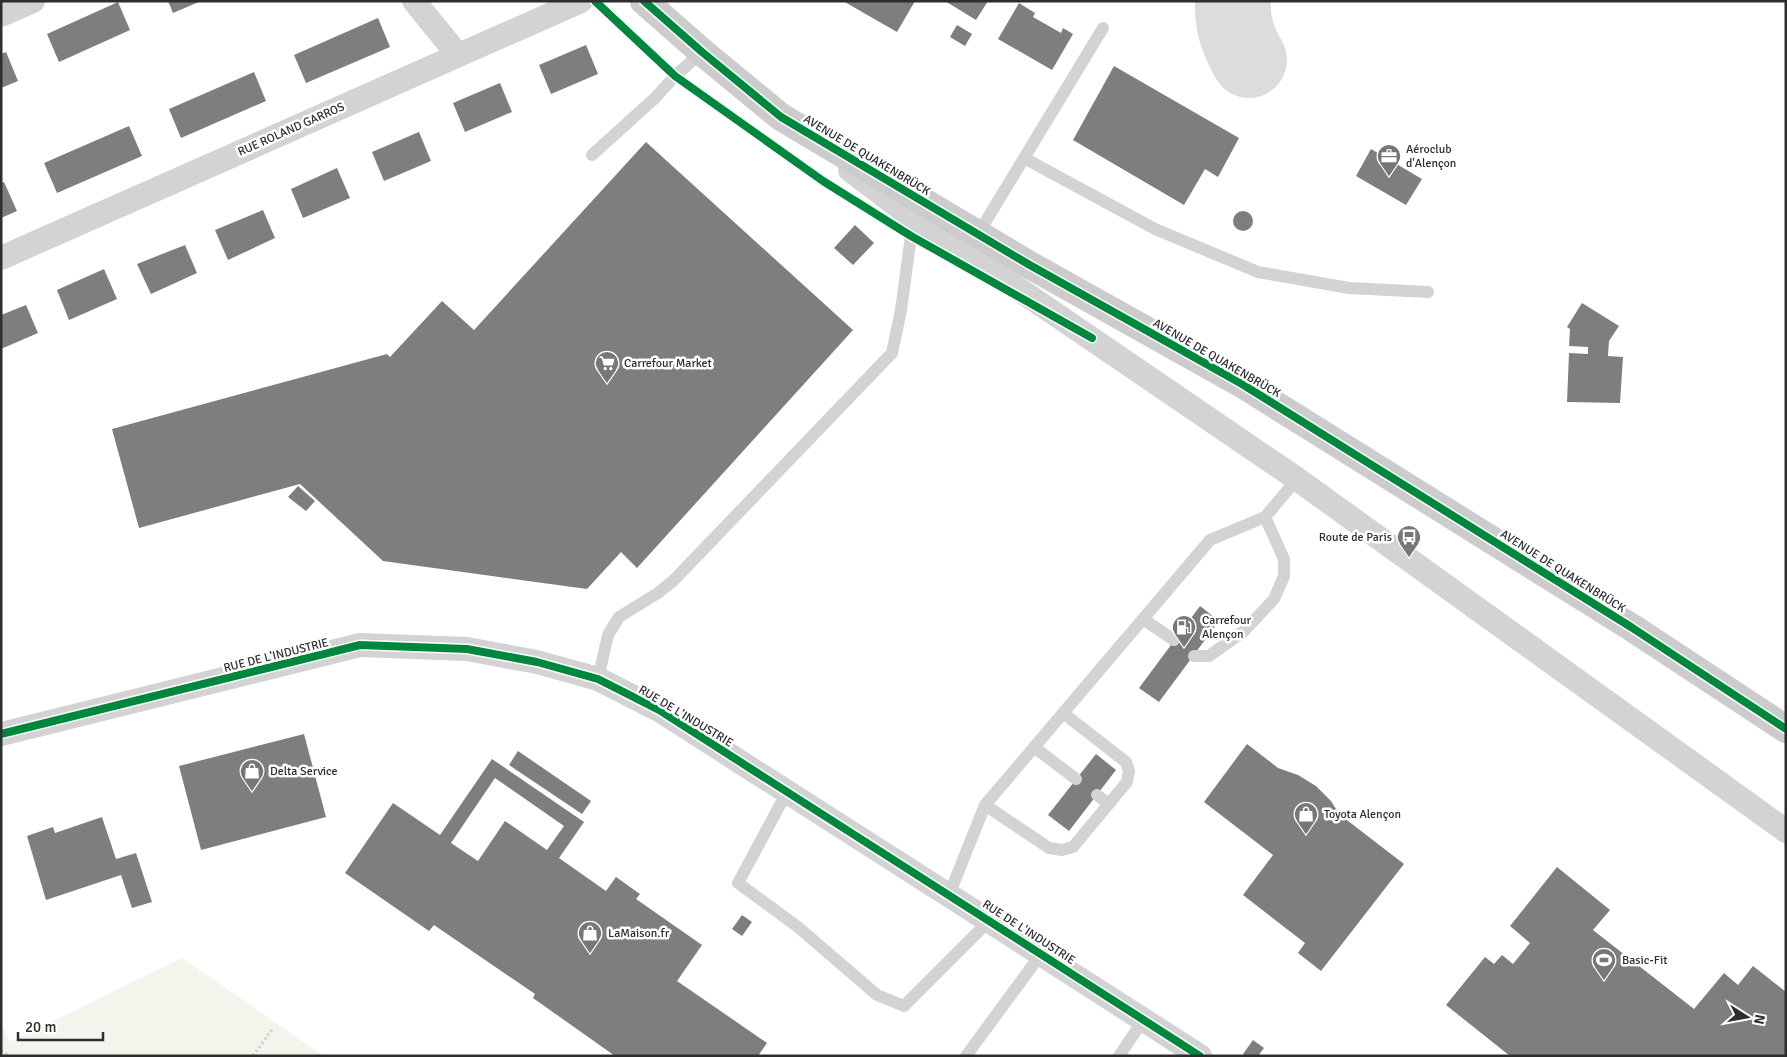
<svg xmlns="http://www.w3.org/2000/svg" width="1787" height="1057" viewBox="0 0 1787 1057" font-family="Signika,sans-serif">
  <rect width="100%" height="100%" fill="#fff"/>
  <path fill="#f2f5eb" d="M182,958L324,1056H1V1023L10,1042Z"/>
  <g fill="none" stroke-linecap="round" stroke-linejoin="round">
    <path stroke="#dcdcdc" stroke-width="76" d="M1233,1C1232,24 1238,41 1249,60"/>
  </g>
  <g fill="#7e7e7e" fill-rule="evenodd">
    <path d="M168,1H201L173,13Z"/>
    <path d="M843,1H915L897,32Z"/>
    <path d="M945,1H988L976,20Z"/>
    <path d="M118,2L130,30L59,62L47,34Z"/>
    <path d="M1019,3L1035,13L1033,17L1061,33L1063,28L1073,34L1052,70L998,39Z"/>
    <path d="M378,18L390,47L306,83L294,55Z"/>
    <path d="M957,25L972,34L965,46L950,37Z"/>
    <path d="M586,45L598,74L551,94L539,65Z"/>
    <path d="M6,52L18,81L1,88V54Z"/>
    <path d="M1114,66L1239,138L1218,177L1205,169L1184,205L1073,140Z"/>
    <path d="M254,72L266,101L181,138L169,109Z"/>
    <path d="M500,83L512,112L465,132L453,103Z"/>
    <path d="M129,126L142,156L57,193L44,163Z"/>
    <path d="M419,132L431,161L384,181L372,152Z"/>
    <path d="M646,142L853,330L637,568L621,552L587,589L383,561L300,484L139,528L112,429L387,354L390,357L442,301L474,330Z"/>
    <path d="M1371,149L1422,179L1406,205L1356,176Z"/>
    <path d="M337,168L350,198L303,218L291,189Z"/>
    <path d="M4,182L17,211L1,218V183Z"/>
    <path d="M263,210L275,238L228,260L215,230Z"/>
    <circle cx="1243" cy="221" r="10"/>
    <path d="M855,225L874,243L853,265L834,248Z"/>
    <path d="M185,245L197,273L151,294L137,264Z"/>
    <path d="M104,269L117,299L69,320L57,290Z"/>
    <path d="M1582,303L1619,326L1609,341L1608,356L1623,357L1620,403L1567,402L1569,353L1588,354V347L1569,346L1570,329L1567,327Z"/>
    <path d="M26,305L38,333L1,349V315Z"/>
    <path d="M298,486L315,501L306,511L288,497Z"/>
    <path d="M1200,606L1219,621L1159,702L1139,688Z"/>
    <path d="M304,734L326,817L201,850L179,766Z"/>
    <path d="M1247,744L1278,768L1298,775L1316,786L1331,801L1339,814L1404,864L1321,971L1298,953L1305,943L1243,895L1273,855L1204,802Z"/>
    <path d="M518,751L591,801L582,814L509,765Z"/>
    <path d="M1096,754L1116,770L1069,831L1048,815Z"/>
    <path d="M492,759L584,822L559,858L606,891L616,877L640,894L636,899L702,945L677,981L767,1043L758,1056H615L533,998L535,994L434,925L429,931L345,873L393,803L440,835ZM495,778L564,826L547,850L505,821L478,861L451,843Z"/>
    <path d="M102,817L116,859L136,853L152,902L132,908L121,875L46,900L27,836L53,827L55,833Z"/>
    <path d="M1557,867L1610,910L1593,930L1694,1009L1724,973L1738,985L1753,966L1786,992V1056H1510L1446,1005L1485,957L1494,964L1502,955L1513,964L1530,943L1510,926Z"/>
    <path d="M742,915L752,922L742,936L732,929Z"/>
    <path d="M1253,1040L1264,1048L1258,1056H1245L1243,1054Z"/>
  </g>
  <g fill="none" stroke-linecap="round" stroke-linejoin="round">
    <g stroke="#d3d3d3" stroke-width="3" stroke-dasharray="2.5 2.5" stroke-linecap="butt">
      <path d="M1,1050L9,1056"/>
      <path d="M253,1056L273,1028"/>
    </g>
    <g stroke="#d3d3d3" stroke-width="12">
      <path d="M592,155L655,98L675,76L702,52"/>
      <path d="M1024,158L1155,229L1258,272L1349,288L1428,292"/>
      <path d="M978,234L1103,28"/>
      <path d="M1143,619L1174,640"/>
      <path d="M1194,656H1209L1244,631L1274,599L1284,576V559L1265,517"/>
      <path d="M598,679L608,635L619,617L658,593L673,581L892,353L901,310L911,236L905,213"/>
      <path d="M1034,747L1076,779"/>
      <path d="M787,792L738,883L798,927L877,995L904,1006L990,920"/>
      <path d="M1097,795L1109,804"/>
      <path d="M985,805L1049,848L1062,850L1073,847L1127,782L1129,771L1126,762L1063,713"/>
      <path d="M949,895L985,805L1210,540L1265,517L1297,479"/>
      <path d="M966,1056L1041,954"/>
      <path d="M1119,1056L1144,1019"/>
    </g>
    <g stroke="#d3d3d3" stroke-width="24">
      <path d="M414,1L458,55"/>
      <path d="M1,15L33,1"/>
      <path d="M850,170L904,211L1297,479L1786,831"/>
      <path d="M1,258L581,1"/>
      <path d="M1,734L360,645L467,649L537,662L598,679L659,710L1200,1056"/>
    </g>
    <path stroke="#ccc" stroke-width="28" d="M644,1L702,52L781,117L1028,264L1242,384L1631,627L1786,729"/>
    <g stroke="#fff" stroke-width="11">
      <g id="cycleway">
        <path d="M595,1L675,76L823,181L911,236L1092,338"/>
        <path d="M644,1L702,52L781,117L1028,264L1242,384L1631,627L1786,729"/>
        <path d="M1,734L360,645L467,649L537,662L598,679L659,710L1200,1056"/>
      </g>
    </g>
    <use href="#cycleway" stroke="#00873e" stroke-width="8"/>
  </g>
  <defs>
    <g id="office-pin" transform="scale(1.25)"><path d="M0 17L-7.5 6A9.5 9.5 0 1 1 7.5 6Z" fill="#777" stroke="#fff"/><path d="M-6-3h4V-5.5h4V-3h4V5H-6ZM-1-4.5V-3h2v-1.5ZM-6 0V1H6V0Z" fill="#fff"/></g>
    <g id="supermarket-pin" transform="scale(1.25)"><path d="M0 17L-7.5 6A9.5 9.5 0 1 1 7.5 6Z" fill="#777" stroke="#fff"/><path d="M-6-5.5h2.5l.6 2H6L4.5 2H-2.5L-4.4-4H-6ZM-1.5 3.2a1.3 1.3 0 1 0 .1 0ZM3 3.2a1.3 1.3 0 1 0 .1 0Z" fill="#fff"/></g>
    <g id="bus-pin" transform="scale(1.25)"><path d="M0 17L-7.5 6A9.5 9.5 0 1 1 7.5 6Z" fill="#777" stroke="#fff"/><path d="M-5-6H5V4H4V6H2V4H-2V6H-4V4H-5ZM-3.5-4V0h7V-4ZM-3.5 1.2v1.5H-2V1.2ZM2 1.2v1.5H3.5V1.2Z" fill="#fff"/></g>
    <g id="fuel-pin" transform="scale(1.25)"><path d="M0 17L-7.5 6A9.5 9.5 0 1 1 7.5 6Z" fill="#777" stroke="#fff"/><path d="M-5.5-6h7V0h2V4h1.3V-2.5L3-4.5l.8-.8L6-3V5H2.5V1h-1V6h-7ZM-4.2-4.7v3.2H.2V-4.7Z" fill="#fff"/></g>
    <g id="shop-pin" transform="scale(1.25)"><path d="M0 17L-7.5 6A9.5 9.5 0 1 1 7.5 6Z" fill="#777" stroke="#fff"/><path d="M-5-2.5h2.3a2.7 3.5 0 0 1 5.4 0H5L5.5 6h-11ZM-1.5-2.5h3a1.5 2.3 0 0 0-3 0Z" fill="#fff"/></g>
    <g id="stadium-pin" transform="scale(1.25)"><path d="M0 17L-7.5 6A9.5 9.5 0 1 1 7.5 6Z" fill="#777" stroke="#fff"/><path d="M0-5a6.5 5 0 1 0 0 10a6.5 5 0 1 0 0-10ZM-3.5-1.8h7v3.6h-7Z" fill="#fff"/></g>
  </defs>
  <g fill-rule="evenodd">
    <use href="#office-pin" x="1389" y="156"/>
    <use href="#supermarket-pin" x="607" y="363"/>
    <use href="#bus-pin" x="1409" y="537"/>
    <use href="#fuel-pin" x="1184" y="627"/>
    <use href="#shop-pin" x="252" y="771"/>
    <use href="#shop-pin" x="1306" y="814"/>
    <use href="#shop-pin" x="590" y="933"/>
    <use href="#stadium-pin" x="1604" y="960"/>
  </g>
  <g text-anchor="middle" stroke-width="5" stroke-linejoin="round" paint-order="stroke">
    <g font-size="12" fill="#2e2e2e" stroke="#fff">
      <text transform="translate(291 129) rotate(-24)" y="4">RUE ROLAND GARROS</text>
      <text transform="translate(867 155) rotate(31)" y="4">AVENUE DE QUAKENBRÜCK</text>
      <text transform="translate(1217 358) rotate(30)" y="4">AVENUE DE QUAKENBRÜCK</text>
      <text transform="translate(1563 571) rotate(32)" y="4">AVENUE DE QUAKENBRÜCK</text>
      <text transform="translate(276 655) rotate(-14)" y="4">RUE DE L'INDUSTRIE</text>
      <text transform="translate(686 716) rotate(31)" y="4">RUE DE L'INDUSTRIE</text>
      <text transform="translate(1029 932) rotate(33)" y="4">RUE DE L'INDUSTRIE</text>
    </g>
    <g font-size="12" fill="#2e2e2e" stroke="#fff" text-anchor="start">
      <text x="1406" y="153">Aéroclub<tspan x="1406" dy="14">d'Alençon</tspan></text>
      <text x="624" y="367">Carrefour Market</text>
      <text x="1392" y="541" text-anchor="end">Route de Paris</text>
      <text x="1202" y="624">Carrefour<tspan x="1202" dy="14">Alençon</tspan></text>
      <text x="270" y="775">Delta Service</text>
      <text x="1324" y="818">Toyota Alençon</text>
      <text x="608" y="937">LaMaison.fr</text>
      <text x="1622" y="964">Basic-Fit</text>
    </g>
  </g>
  <rect width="1787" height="1057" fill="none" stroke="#2e2e2e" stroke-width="5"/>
  <g transform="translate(1747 1017) rotate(101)" stroke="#ffffff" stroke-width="4" paint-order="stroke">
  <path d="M0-4L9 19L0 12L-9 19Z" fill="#2e2e2e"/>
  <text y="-8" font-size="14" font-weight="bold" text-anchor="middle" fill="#2e2e2e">N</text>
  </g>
  <path d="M18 1032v8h85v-8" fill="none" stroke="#2e2e2e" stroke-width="2.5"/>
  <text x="25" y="1032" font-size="15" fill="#2e2e2e" stroke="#ffffff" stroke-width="4" paint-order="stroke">20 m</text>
</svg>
